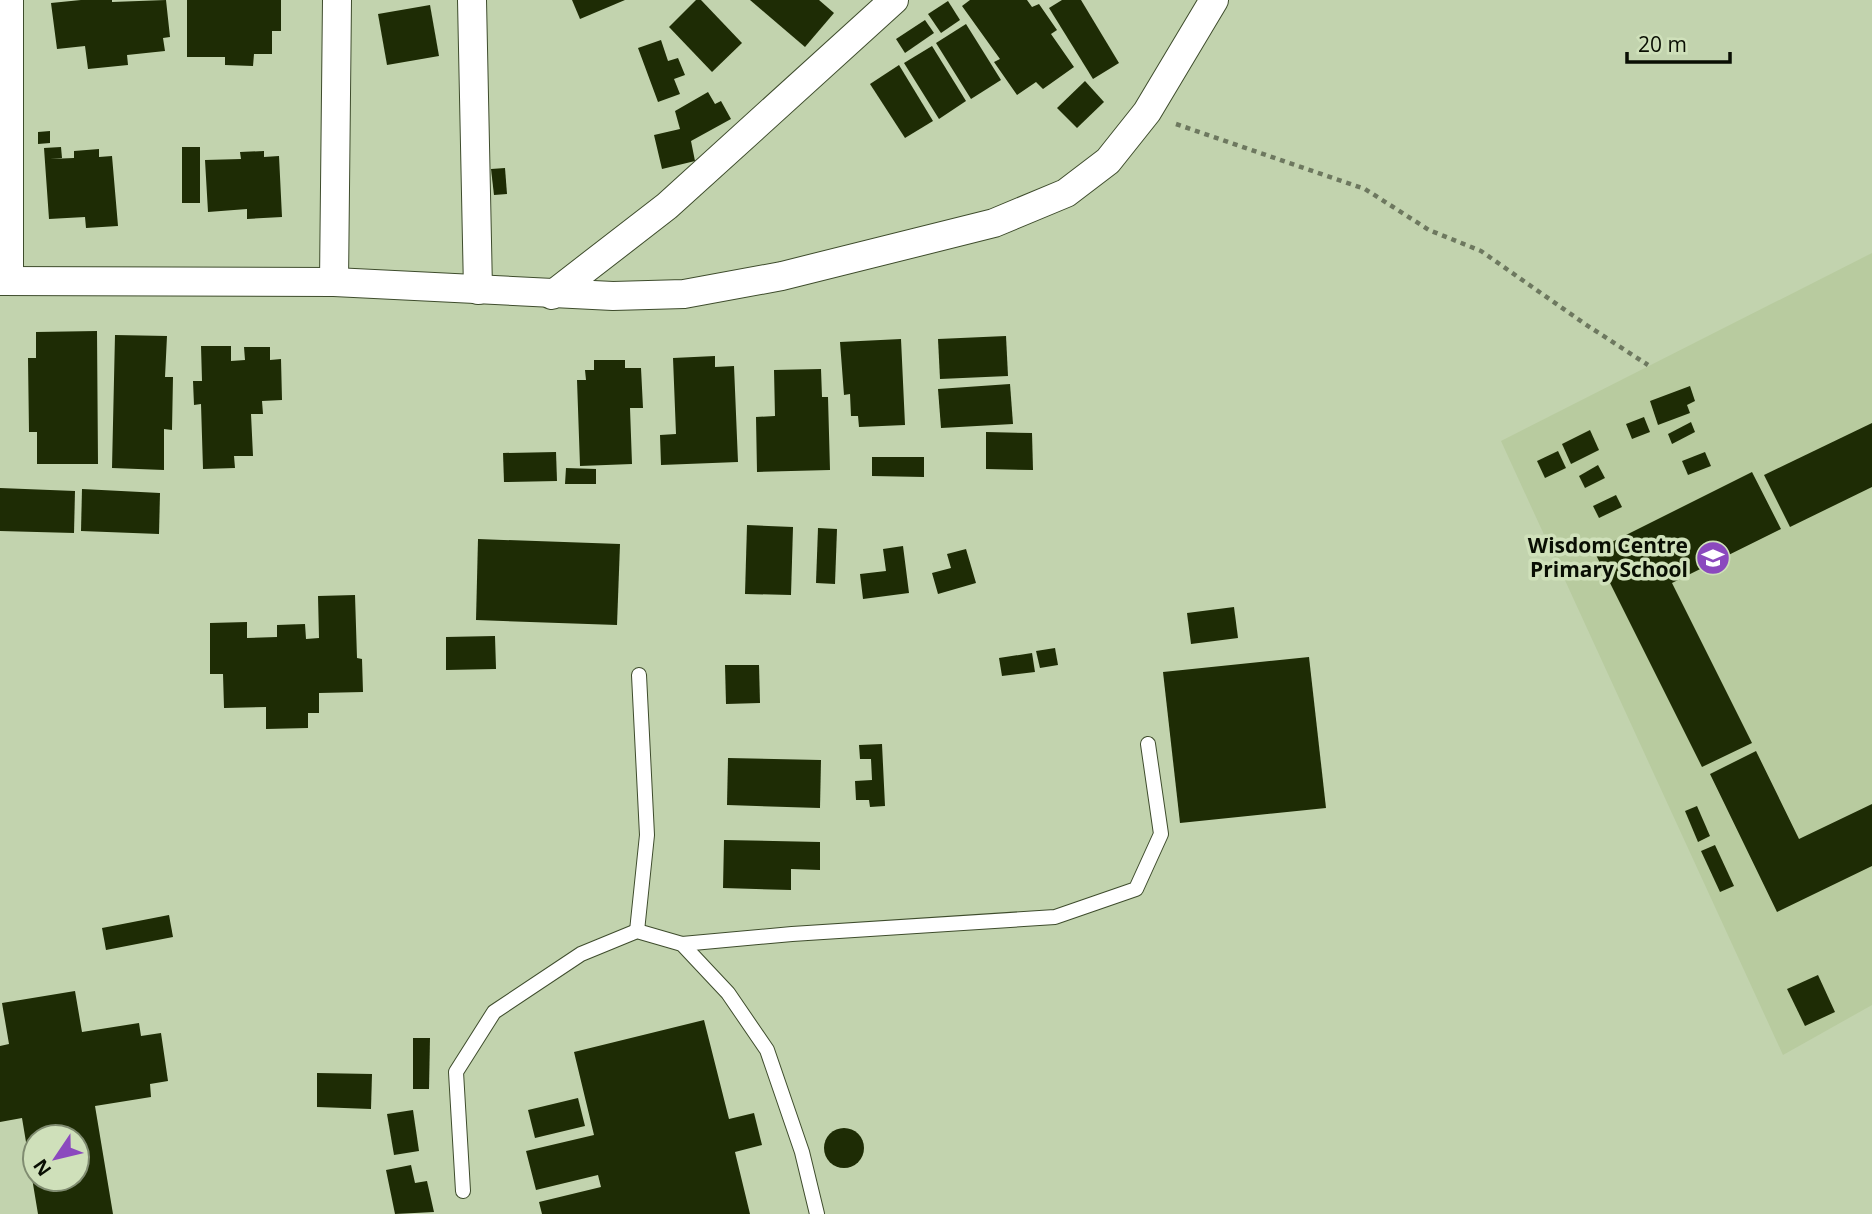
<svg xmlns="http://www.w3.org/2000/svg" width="1872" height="1214" viewBox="0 0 1872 1214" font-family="'Open Sans',sans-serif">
  <rect width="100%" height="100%" fill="#c2d3ae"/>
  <path fill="#b8cb9f" d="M1872,253V1005L1783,1055L1501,441Z"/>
  <g fill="#1e2c05" fill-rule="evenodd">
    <path d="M81,0H112V2L166,0L170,37L163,38L165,51L127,55L128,65L88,69L85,46L57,49L51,3Z"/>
    <path d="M187,0H281V31H272V54H254L253,66L225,65V57H187Z"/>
    <path d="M572,0H625L580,19Z"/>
    <path d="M696,0H701L742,43L712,72L669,27Z"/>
    <path d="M750,0H819L834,13L805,47Z"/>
    <path d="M970,0H1027L1032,7L1039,4L1057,30L1051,34L1074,67L1043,89L1036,82L1017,95L994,62L1000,59L962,6Z"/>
    <path d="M1062,0H1081L1119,63L1093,79L1049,8Z"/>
    <path d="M948,1L960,20L941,33L928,14Z"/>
    <path d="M430,5L439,56L387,65L378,14Z"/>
    <path d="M925,20L934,33L905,53L896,39Z"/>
    <path d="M966,24L1001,80L971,99L936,43Z"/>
    <path d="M661,40L668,61L678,58L685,75L674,79L680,94L658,102L638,48Z"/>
    <path d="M932,46L966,101L939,119L904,63Z"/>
    <path d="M899,65L933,121L905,138L870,84Z"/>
    <path d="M1085,81L1104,102L1077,128L1057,108Z"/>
    <path d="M708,92L715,104L721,101L731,119L691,141L695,161L662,169L654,135L680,129L675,111Z"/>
    <path d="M50,131V143L38,144V132Z"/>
    <path d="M61,147L62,158L50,159L74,158V151L99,149V157L112,156L118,226L86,228L85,217L49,219L44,148Z"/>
    <rect x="182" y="147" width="18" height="56"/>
    <path d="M264,151V157L279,156L282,217L247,219V209L208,212L205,160L241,159L240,152Z"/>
    <path d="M505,168L507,194L494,195L491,169Z"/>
    <path d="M97,331L98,464H37V432H29L28,358H36V332Z"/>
    <path d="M115,335L167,336L165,377H173L172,430L164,429V470L112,468Z"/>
    <path d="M1006,336L1008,376L940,379L938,339Z"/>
    <path d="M901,339L905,425L859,427L858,416H851L850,394L844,395L840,342Z"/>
    <path d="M201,346H231V361L245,360L244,347H270V360L281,359L282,400L262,401L263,414H251L253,456H234L235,468L203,469L201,404L194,405L193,381H202Z"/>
    <path d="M715,356V367L734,366L738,462L661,465L660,435L676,434L673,358Z"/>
    <path d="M594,360H625V368H641L643,408H630L632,464L580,466L577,380H586L585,370H594Z"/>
    <path d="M821,369L822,397H828L830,470L757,472L756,417L775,416L774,370Z"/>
    <path d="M1010,384L1013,424L941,428L938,389Z"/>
    <path d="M1690,386L1695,401L1687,405L1690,413L1658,425L1650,401Z"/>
    <path d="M1644,417L1650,432L1632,439L1626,424Z"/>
    <path d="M1691,422L1695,432L1672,444L1668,434Z"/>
    <path d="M1872,423V487L1790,527L1764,475Z"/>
    <path d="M1590,430L1599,450L1571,464L1562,444Z"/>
    <path d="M986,432L1032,433L1033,470L986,469Z"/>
    <path d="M1558,451L1566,468L1545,478L1537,461Z"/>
    <path d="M556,452L557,481L504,482L503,453Z"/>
    <path d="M1705,452L1711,466L1688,475L1682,461Z"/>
    <path d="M872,457H924V477L872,476Z"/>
    <path d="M1598,465L1605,478L1585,488L1579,476Z"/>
    <path d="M566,468L596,469V484H565Z"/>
    <path d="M1752,472L1781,529L1672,583L1752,743L1702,767L1594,551Z"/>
    <path d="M0,488L75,491L74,533L0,531Z"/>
    <path d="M82,489L160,493L159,534L81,531Z"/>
    <path d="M1616,495L1622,507L1599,518L1593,506Z"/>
    <path d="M747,525L793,527L791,595L745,594Z"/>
    <path d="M818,528L837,529L835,584L816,583Z"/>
    <path d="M478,539L620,544L617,625L476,620Z"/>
    <path d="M903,546L909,593L863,599L860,574L886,571L883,549Z"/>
    <path d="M966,549L976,583L938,594L932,573L951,568L947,554Z"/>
    <path d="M355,595L357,658L362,659L363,692L319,693V713H308V728L266,729V707L224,708L223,674H210V623L247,622V638L277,637V625L305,624L306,639L319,638L318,596Z"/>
    <path d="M1234,607L1238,638L1191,644L1187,613Z"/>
    <path d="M495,636L496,669L446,670V637Z"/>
    <path d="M1055,648L1058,665L1040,668L1036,651Z"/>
    <path d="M1032,653L1035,672L1002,676L999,658Z"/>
    <path d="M1309,657L1326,808L1180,823L1163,672Z"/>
    <path d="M725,665H759L760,703L726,704Z"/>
    <path d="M882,744L885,806L870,807L869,800H856L855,781L872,780L871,759H860L859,745Z"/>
    <path d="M1756,751L1799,839L1872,804V866L1777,912L1710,774Z"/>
    <path d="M728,758L821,760L820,808L727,805Z"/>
    <path d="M1697,806L1710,836L1698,842L1685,811Z"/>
    <path d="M724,840L820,842V870L791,869V890L723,888Z"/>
    <path d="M1715,845L1734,886L1720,892L1701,851Z"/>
    <path d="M169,915L173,937L106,950L102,928Z"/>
    <path d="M1818,975L1835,1012L1805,1026L1787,989Z"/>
    <path d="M75,991L82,1032L139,1023L141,1036L161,1033L168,1081L150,1084L151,1097L95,1106L113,1214H38L22,1118L0,1122V1046L9,1044L2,1003ZM35,1137H77V1179H35Z"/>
    <path d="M704,1020L729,1119L754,1113L762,1145L735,1152L750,1214H542L539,1202L601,1187L598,1175L536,1190L526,1151L594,1135L574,1052Z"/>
    <path d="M413,1038H430L429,1089H413Z"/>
    <path d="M317,1073L372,1074L371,1109L317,1107Z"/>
    <path d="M578,1098L585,1126L535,1138L528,1110Z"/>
    <path d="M413,1110L419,1151L394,1155L387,1114Z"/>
    <circle cx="844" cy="1148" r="20"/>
    <path d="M411,1165L415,1183L427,1181L434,1212L395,1214L386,1170Z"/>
  </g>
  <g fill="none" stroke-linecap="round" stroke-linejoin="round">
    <g stroke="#3e4c2c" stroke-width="16">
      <g id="lane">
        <path d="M637,931L647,835L639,675"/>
        <path d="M682,944L792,934L1055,917L1136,889L1161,834L1148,744"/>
        <path d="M463,1191L456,1072L494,1012L581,954L637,931L682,944L728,993L767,1050L802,1152L817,1214"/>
      </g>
    </g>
    <g stroke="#3e4c2c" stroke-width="30">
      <g id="street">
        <path d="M9,0V281"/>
        <path d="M472,0L478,290"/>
        <path d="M0,281L334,282L613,296L684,294L782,276L994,223L1066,193L1108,161L1147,112L1214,0"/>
        <path d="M334,282L337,0"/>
        <path d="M552,295L667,206L894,0"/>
      </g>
    </g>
    <path stroke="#6d785f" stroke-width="4.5" stroke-dasharray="5 5" stroke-linecap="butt" d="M1176,124L1365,189L1429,230L1481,251L1585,324L1648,365"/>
    <use href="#lane" stroke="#fff" stroke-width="14"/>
    <use href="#street" stroke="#fff" stroke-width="28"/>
  </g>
  <defs>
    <g id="school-disc" transform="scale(1.75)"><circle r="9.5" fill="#8b49be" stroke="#cfe0ba"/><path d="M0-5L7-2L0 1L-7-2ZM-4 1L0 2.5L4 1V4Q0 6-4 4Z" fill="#fff"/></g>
  </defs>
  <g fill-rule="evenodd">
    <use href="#school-disc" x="1713" y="558"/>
  </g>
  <g text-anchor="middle" stroke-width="7" stroke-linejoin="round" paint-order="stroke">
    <g font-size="21" font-weight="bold" fill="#090e03" stroke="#cfe0ba" text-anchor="end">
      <text x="1688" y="553">Wisdom Centre<tspan x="1688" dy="24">Primary School</tspan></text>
    </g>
  </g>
  <g transform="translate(56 1158) rotate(235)"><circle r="33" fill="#cfe0ba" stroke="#808c71" stroke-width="2"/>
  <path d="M0-5L12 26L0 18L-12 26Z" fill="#8b49be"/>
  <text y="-10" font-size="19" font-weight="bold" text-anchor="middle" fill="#090e03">N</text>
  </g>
  <path d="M1627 52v10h103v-10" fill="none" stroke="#090e03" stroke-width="3.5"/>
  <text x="1638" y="52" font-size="21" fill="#090e03" stroke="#cfe0ba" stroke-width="5" paint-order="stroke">20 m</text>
</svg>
